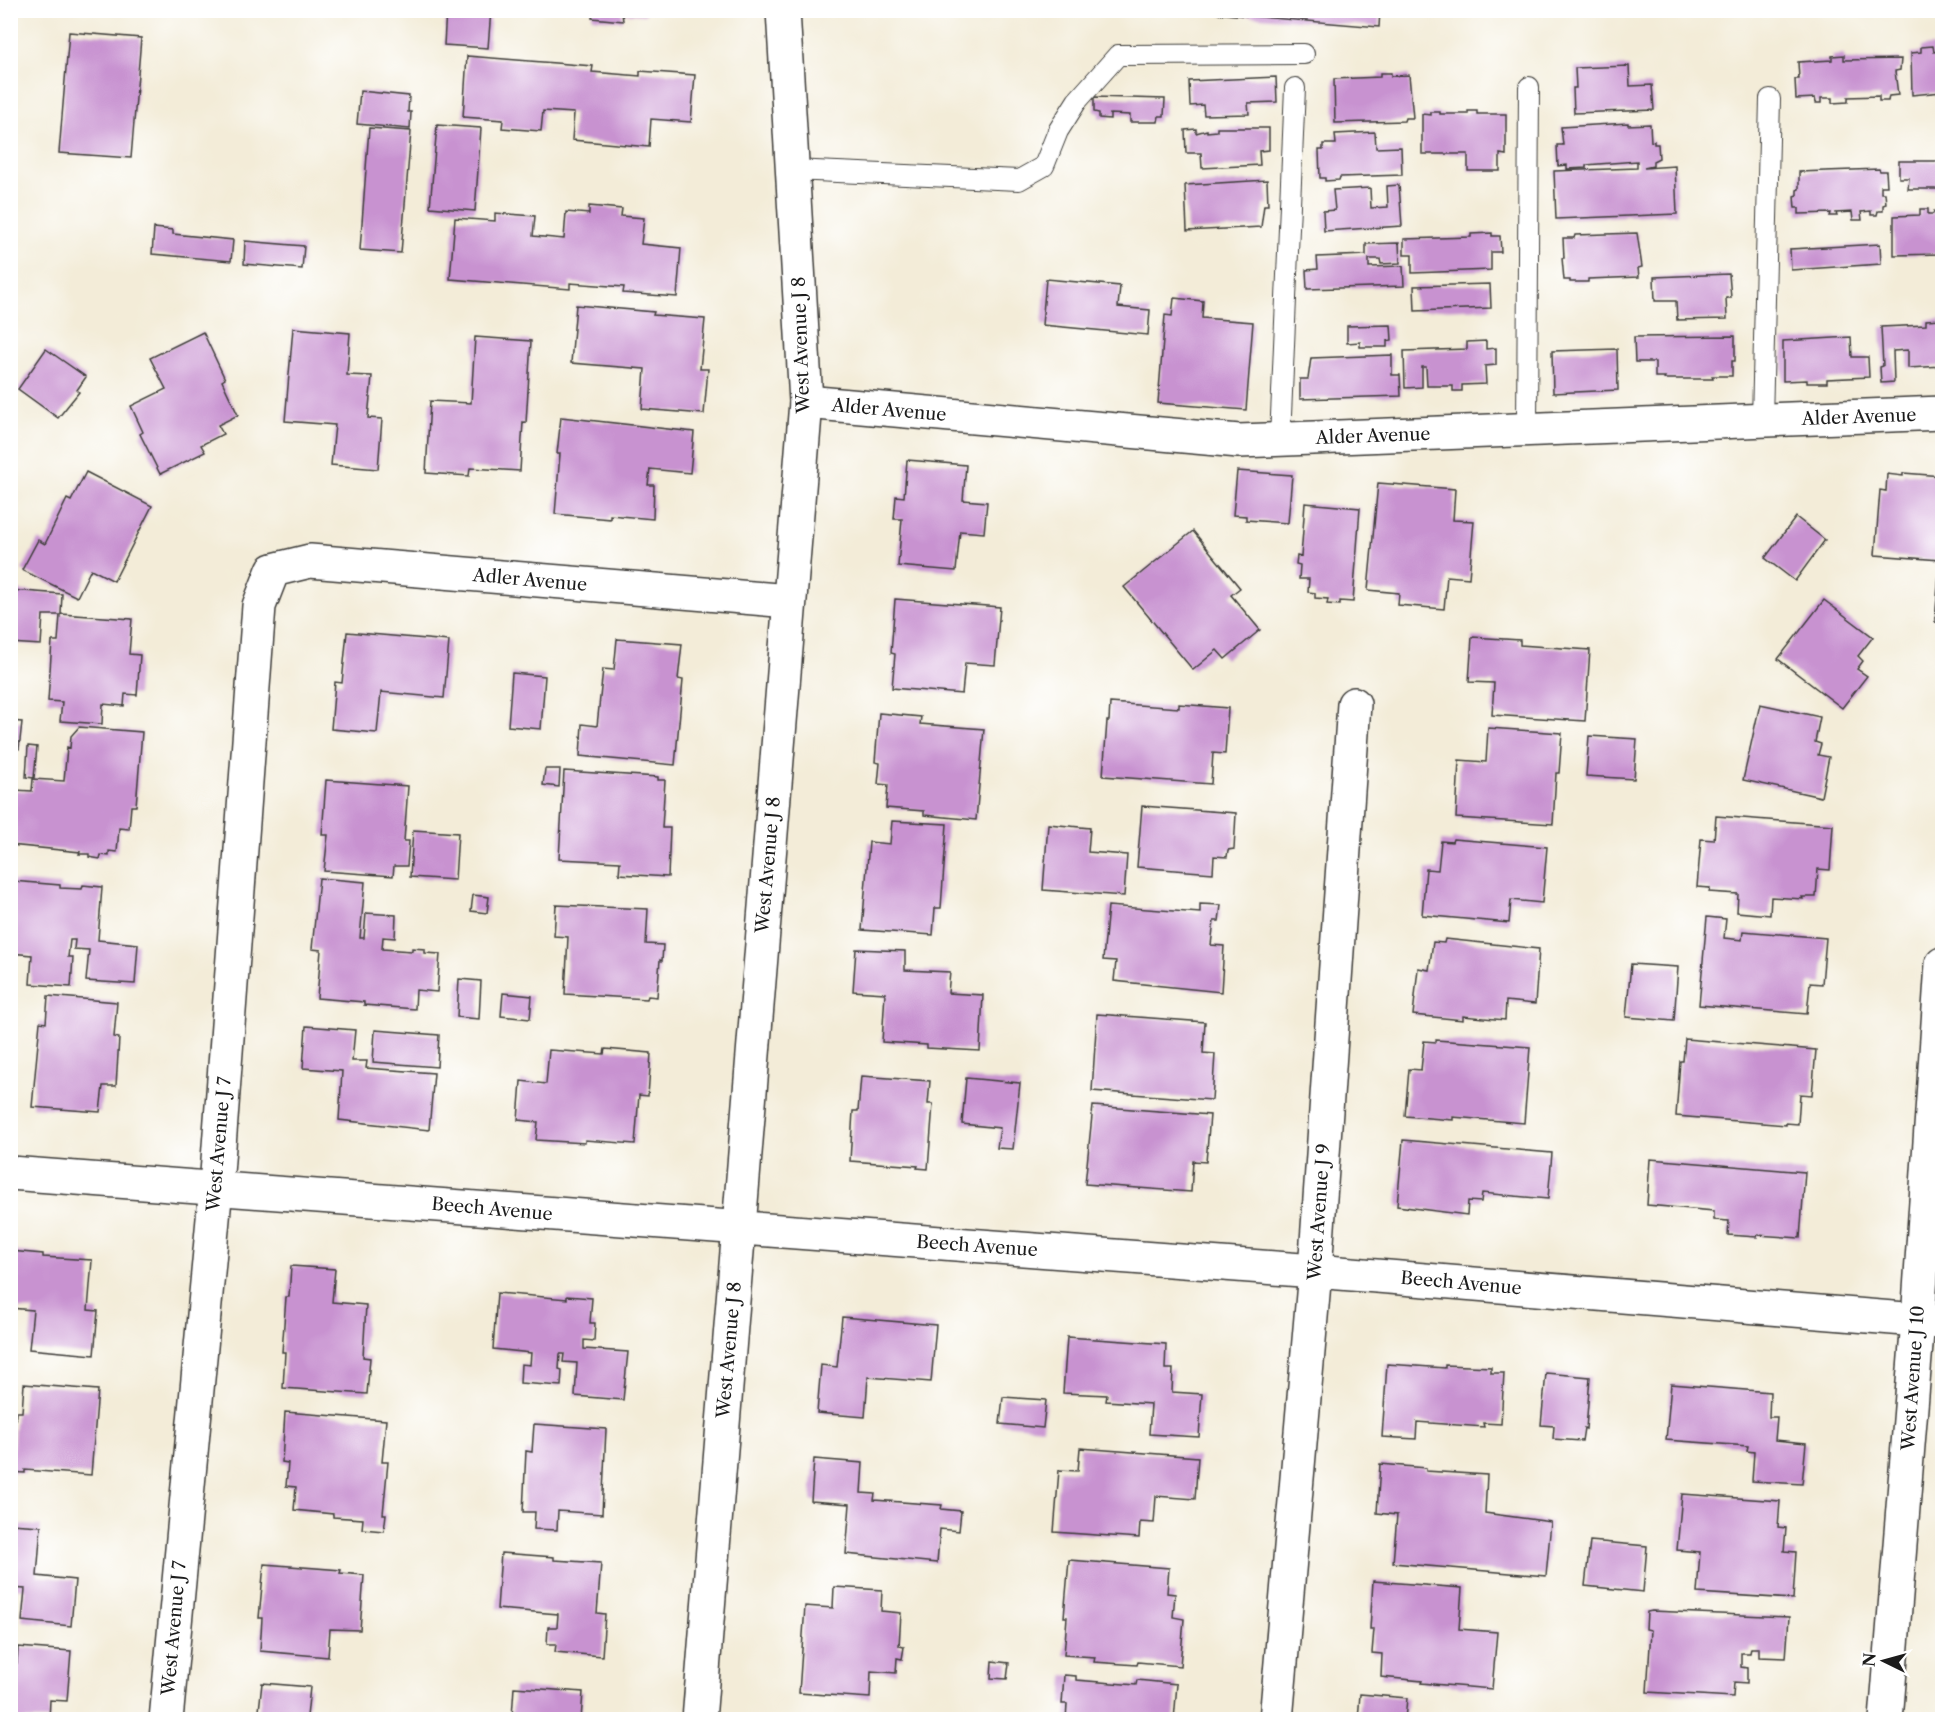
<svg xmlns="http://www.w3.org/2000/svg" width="1953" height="1730" viewBox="0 0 1953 1730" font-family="'Libre Caslon Text',serif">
  <rect width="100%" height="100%" fill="#fff"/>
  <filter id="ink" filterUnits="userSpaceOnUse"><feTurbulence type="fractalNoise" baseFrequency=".0167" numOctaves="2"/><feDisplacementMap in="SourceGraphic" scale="12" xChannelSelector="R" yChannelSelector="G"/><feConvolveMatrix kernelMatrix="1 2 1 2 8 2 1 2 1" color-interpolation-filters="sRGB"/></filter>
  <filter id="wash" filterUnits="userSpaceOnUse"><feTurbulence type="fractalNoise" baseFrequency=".008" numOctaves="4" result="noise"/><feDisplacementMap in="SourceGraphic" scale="24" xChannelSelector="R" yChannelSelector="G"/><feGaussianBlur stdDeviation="1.35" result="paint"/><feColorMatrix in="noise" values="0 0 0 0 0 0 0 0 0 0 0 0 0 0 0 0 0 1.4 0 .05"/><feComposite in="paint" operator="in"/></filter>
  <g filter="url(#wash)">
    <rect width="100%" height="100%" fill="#f3ecd8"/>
    <g id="blocks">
      <g fill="#c892d0">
        <path d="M446,10H491L488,48L444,45Z"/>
        <path d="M593,10H646L645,15L622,13L623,21L592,18Z"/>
        <path d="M1200,10H1380L1379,27L1200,12Z"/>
        <path d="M69,32L141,38L131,158L59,153Z"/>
        <path d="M1933,46L1934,52L1942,51V92L1912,95L1911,53L1921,52V47Z"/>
        <path d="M1844,55V60L1901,59L1900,70L1895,71L1898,95L1889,96L1888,101H1879V96L1848,97V102L1832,103V98H1821V103H1816L1815,98L1796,99L1795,79H1799L1798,62L1832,60V56Z"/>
        <path d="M467,56L593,66L592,72L640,76V71L695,75L691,122L651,119L649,147L572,140L574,113L543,111L541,131L502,128L503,120L463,117Z"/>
        <path d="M1629,66L1630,86L1652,85L1654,110L1574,113L1573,88H1576L1575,68Z"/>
        <path d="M1380,73H1391V76L1409,75L1413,118H1405L1404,121L1335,123L1334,79L1380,77Z"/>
        <path d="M1276,77L1277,102L1248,103L1249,114L1204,115L1203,105L1190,106L1189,81Z"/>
        <path d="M360,91L409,96L408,112H411L410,129L357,124Z"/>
        <path d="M1094,97L1165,99L1164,116H1159L1158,122H1130V115L1110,114V119L1099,118V113L1094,112Z"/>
        <path d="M1468,111H1477V114H1506V155L1500,154V171H1468V154H1422V114L1431,115V112H1440V114H1468Z"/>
        <path d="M1628,123V125L1650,124L1651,142L1654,141V144H1658L1659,158L1653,161V166L1644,168L1675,166L1677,214L1556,219L1554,171L1637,168V161L1586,165V168L1567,169V165L1558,166L1557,145H1563L1561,127Z"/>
        <path d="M437,125L481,128L475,211L430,207Z"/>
        <path d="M369,128L411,131L401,253L360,250Z"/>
        <path d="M1217,128H1269V150L1259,151L1260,165L1202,168L1201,153H1186L1185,130L1196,129V133L1207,130V132L1217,131Z"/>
        <path d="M1375,132L1376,148L1401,147L1402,175L1340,177L1339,180L1325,181V178H1320L1319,150H1323V144H1336L1335,134Z"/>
        <path d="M1899,161H1942V189H1908L1909,178H1899Z"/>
        <path d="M1879,169L1880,171H1886L1887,186H1881V193H1885L1886,204L1883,205V211H1878L1877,215H1871V211L1861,212L1862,220H1853L1852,212L1836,213L1837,216H1830L1831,213L1799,214V208H1795L1794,196L1797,195V190L1799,189V172Z"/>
        <path d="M1267,180L1268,205H1264L1261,227L1187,231L1185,185Z"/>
        <path d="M1399,185L1402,226L1324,231L1323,211L1335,210L1333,190L1370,188L1371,208L1388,207L1387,186Z"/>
        <path d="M589,206L622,209L621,216L644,218L641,244L681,248L677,297L623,293L624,287L570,283V289L450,279L455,218L495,221V213L535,216L533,236L564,239L566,212L589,214Z"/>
        <path d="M1920,209H1928V214H1933L1934,211L1942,210V254L1894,255V216L1920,215Z"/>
        <path d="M154,228L173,230V234L233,240L231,261L152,254Z"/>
        <path d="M1492,233V236H1500L1501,252H1491V270L1412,273V255H1404V239L1471,237V234Z"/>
        <path d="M1637,233L1642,267L1638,268L1639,277L1588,279V282H1570V280H1564L1562,258H1564L1563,238H1574L1575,235Z"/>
        <path d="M245,241L304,246L302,269L244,264Z"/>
        <path d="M1399,243L1400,263L1381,264L1380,259H1369V267L1403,266L1404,286L1307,289L1306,270L1318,269L1317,257L1366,255V244Z"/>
        <path d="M1880,244L1881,264L1791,270L1790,249Z"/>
        <path d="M1729,274L1731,298H1726L1727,319L1677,320L1676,301H1655L1654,277Z"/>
        <path d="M1046,279L1120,286L1118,307L1150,310L1148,335L1042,325Z"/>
        <path d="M1490,284L1491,308L1415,311L1414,286Z"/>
        <path d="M1174,298L1203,301L1202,318L1253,322L1246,410L1158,403L1165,315L1172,316Z"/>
        <path d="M576,305L654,312L653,315L705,319L700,369H708L704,414L642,409L645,369L571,363Z"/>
        <path d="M1941,319L1942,366L1908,368V350L1893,351L1894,382L1881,383L1880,367L1883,366L1881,327L1926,325V320Z"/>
        <path d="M1391,325L1392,340L1387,341V347H1360V342L1347,343V326Z"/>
        <path d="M293,328L350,333L347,375L372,376L368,418L382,419L378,469L331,465L335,425L285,421Z"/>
        <path d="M203,332L225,379L222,381L238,415L218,425L223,434L201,445L205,452L160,474L140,434L143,432L131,406L166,389L150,358Z"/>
        <path d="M1735,336V361H1732V376H1712L1713,379H1664L1665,377H1655V362H1635L1634,337Z"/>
        <path d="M475,337L531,341L526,423L523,422L520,471L470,468L469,476L426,473L430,401L471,403Z"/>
        <path d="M1851,337L1852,357H1868L1869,377L1827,379V383H1807V380L1783,381V341Z"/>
        <path d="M1486,341V349L1496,348V365L1485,366L1486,384L1462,385V391H1453V386H1427L1426,367H1422V387L1405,388L1404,351L1467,349V342Z"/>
        <path d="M46,349L86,377L77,390L79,392L58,418L18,389Z"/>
        <path d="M1617,349L1618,390L1553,393L1552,351Z"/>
        <path d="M1392,355V375H1400L1401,396L1300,399V379H1308L1311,358Z"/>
        <path d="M561,417L694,432L690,473L650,469L648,485H654L653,519L610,515V519L555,514L560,454H557Z"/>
        <path d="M907,460L966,465L963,500L987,502L984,533L960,531L956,571L898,566L902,519H894L896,496L904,497Z"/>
        <path d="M1237,471L1292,475L1288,523L1246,520V516L1233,515Z"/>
        <path d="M86,472L152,506L114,581L91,569L77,597L22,570L38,540L45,544L67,499L71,501Z"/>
        <path d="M1903,473L1942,476V623L1935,622L1940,560L1875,555L1880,490L1886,491L1887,474L1903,476Z"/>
        <path d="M1378,483L1455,489L1453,520L1474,521L1469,578L1447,576L1444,609L1398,605L1399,593L1368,590Z"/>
        <path d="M1305,503L1360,508L1353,602L1340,601V605L1327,604L1328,599L1315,598V593L1308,592L1309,579H1299L1300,565L1296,564L1297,556L1301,557Z"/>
        <path d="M1796,517L1825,540L1795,581L1765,558Z"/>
        <path d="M1193,531L1240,588L1231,595L1260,630L1225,659L1217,650L1193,670L1124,587Z"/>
        <path d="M10,590L62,594L61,614L132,619L129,654L140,655L137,695L125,694L124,706L103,704L102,724L60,721L62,702L48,701L52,641H58L60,615H43L41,645L10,643Z"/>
        <path d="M895,599L1000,607L995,665L965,663L962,694L892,688L895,654L891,653Z"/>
        <path d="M1824,600L1873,637L1858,656L1863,661L1857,669L1867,676L1842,708L1778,659Z"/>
        <path d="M347,632L449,641L444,698L381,692L377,733L331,729L335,682L342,683Z"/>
        <path d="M1472,637L1520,640V645L1590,650L1585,721L1492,715L1494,683L1469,682Z"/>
        <path d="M617,639L682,644L678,679L683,680L675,765L580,756L582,724L597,726L603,669L614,670Z"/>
        <path d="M512,673L545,676L541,729L508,726Z"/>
        <path d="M1110,703L1179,708V704L1228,708L1225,754L1213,753L1211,784L1103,776L1107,721H1109Z"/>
        <path d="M1760,704L1820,717L1815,742L1821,744L1818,755L1829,757L1821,797L1743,780Z"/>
        <path d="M879,713L921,717L920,724L984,729L976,820L924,815V811L886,808L888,785L878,784L880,763L875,762Z"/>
        <path d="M10,721L22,722L19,749L10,748Z"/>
        <path d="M79,727L142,732L136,806H131L129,829L119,828L117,852L109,851V856L101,855L100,859L89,857V854H79L80,852L10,845V808H13L15,790L32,791L33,779L64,781L67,747L70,748L71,736Z"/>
        <path d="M1488,728L1562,733L1559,773H1556L1553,824L1456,818L1459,760L1486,762Z"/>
        <path d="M1589,736L1637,739L1634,779L1586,776Z"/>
        <path d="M28,746L37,747L34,778L26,777Z"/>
        <path d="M545,769H560L559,787L543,785Z"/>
        <path d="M564,771L658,777V780H665L662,828H670L668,877L619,874L620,862L559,859Z"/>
        <path d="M326,780L408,786L404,841H409L407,866H394L393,876L324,871L328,835H322Z"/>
        <path d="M1142,806L1236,813L1234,849L1228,850L1227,857L1214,856L1213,873L1137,867Z"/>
        <path d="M1716,816L1833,825L1830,870L1818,869L1816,897H1802L1803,899L1771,897L1770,915L1737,912L1738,894L1709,892L1710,888L1697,887L1701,839L1714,840Z"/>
        <path d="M892,821L947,824L941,908H935L933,935L862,930L869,842L890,844Z"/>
        <path d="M1048,824L1090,828L1088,852L1127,855L1124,896L1043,890Z"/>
        <path d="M413,830L458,833L455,880L410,877Z"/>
        <path d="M1453,839L1547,847L1542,903L1511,900L1509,923L1422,915L1426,869L1438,870L1441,841L1452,842Z"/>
        <path d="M319,878L365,882L360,938H364L366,913L396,915L395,938L383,937L382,949L412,951V948L425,949V953L440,954L437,992L416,990L415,1009L364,1005V1002L317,998L321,950L312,949Z"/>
        <path d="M12,881L60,885V888L82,889L83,885L102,887L98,940L138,944L135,984L86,981L89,950L74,949L75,940H70L68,957H73L71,987L30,984L32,955L10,953Z"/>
        <path d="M473,895L489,897L487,913L471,911Z"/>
        <path d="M1200,904L1221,905L1219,921H1214L1211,945L1224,946L1221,992L1114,981L1116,961L1103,960L1108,906L1200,913Z"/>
        <path d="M556,905L648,909L646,944L663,945L662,961L660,960L657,997L648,996L647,999L565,994L568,937L554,936Z"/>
        <path d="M1707,917L1726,919L1724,938L1742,940L1743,931L1826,938L1822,984L1810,983L1807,1014L1699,1005Z"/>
        <path d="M1445,939L1539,949L1535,1004L1506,1001L1505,1020L1463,1016V1020L1413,1015L1418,968L1429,970L1433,942L1444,943Z"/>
        <path d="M856,949L905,951V970L950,972L948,993L983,995L980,1051L927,1048V1045L882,1042L885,993L853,991Z"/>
        <path d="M1631,964L1678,967L1674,1021L1626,1017Z"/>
        <path d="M459,979L481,981L479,1019L457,1017Z"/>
        <path d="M503,993L532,996L530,1019L501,1016Z"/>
        <path d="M48,996L117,1002L114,1037L119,1038L116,1086H103L100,1112L32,1107L40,1022L46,1023Z"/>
        <path d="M1097,1014L1205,1022L1203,1053L1215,1054L1212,1100L1092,1091Z"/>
        <path d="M306,1026L355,1030L352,1061H367L366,1068L434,1073L429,1130L339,1120L342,1071L303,1068Z"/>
        <path d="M375,1030L439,1035L437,1067L373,1062Z"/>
        <path d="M1685,1039L1816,1050L1812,1095L1800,1094L1798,1124L1786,1123V1125L1676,1116L1680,1061H1683Z"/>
        <path d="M1436,1040L1530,1047L1524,1123L1453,1117V1120L1405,1116L1409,1069L1421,1070L1424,1041L1436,1042Z"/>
        <path d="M605,1049L651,1053L648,1096L639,1095L635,1144L585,1140V1143L536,1140L538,1122L518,1120L521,1081L546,1084L549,1050L604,1054Z"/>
        <path d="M861,1076L930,1081L928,1104H933L928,1169L917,1168L918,1166L850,1161L853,1111H858Z"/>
        <path d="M966,1078L1020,1083L1013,1149L997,1148L1000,1128L962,1124Z"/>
        <path d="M1093,1106L1210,1115L1206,1162L1193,1161L1191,1192L1085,1184Z"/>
        <path d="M1403,1140L1552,1153L1548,1199L1482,1193L1481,1202L1468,1201L1467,1215L1397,1206Z"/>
        <path d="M1650,1159L1805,1172L1800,1238L1757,1235V1237L1728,1235L1729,1221L1714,1220V1211L1647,1205Z"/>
        <path d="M10,1251L43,1254V1257L92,1260L88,1310L98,1311L94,1355L29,1349L33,1310L10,1308Z"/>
        <path d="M291,1266L335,1269L332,1302L366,1305L363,1357L370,1358L367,1394L283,1388L285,1352H282L286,1297H289Z"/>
        <path d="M497,1293L567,1299V1296L592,1298L590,1323H595L594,1341L584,1340V1349L628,1352L623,1400L575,1396L577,1363L563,1362L564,1354H560L559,1369L562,1370L561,1386L520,1383L521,1364L530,1365L531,1353L493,1349Z"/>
        <path d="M842,1317L936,1325L931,1382L868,1377L865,1417L817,1413L821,1365L837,1367Z"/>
        <path d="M1067,1337L1166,1344L1165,1369H1173L1172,1392L1202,1394L1199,1437L1149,1434L1151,1404L1106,1401L1107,1395L1063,1393Z"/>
        <path d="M1387,1364L1445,1368V1365L1491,1367V1373H1504L1501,1424L1483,1423L1484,1427L1417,1422L1416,1439L1382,1437Z"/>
        <path d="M1546,1373L1590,1377L1586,1429L1584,1428L1582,1441L1553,1439L1554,1426L1541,1425Z"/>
        <path d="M24,1384L98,1390L91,1475L25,1470V1473L11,1472L16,1412H22Z"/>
        <path d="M1671,1384L1770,1392L1769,1417H1777L1775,1440L1806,1443L1802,1484L1752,1481L1754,1452L1747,1451L1748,1446L1666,1440Z"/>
        <path d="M1003,1397L1046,1400L1043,1428L1000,1424Z"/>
        <path d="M285,1412L386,1420L382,1462H388L383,1514H386L384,1531L362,1529L363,1519L333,1517V1514L294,1510L296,1487L286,1486L288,1463L282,1462Z"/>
        <path d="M534,1424L606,1429L602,1514L558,1511L557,1530L534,1529L535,1512H523L526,1451L532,1452Z"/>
        <path d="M1080,1448L1198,1457L1195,1499L1156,1496L1154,1523L1140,1522L1139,1538L1054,1532L1059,1470L1078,1471Z"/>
        <path d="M814,1459L863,1463L861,1493L875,1494L874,1500L942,1505L941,1509L961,1511L959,1531L940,1529L937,1563L846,1554L850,1504L811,1501Z"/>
        <path d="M1380,1464L1426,1468V1471L1487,1475L1485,1513L1551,1522L1546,1576L1393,1563L1397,1515L1377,1513Z"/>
        <path d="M1682,1494L1780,1501L1778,1527L1786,1528L1784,1551L1796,1552L1793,1599L1697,1593L1700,1552L1677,1550Z"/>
        <path d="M10,1524L41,1526L37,1576L75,1580L71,1626L22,1621L25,1589L11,1588Z"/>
        <path d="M1590,1541L1647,1546L1643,1592L1585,1586Z"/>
        <path d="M501,1553L554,1557V1560L601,1563L597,1613L605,1614L602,1656L555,1652L556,1644H547L548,1627H557L558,1614L497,1609Z"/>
        <path d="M1069,1560L1169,1568L1167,1593L1175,1594L1173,1617L1184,1619L1180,1666L1138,1662L1137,1665L1094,1662L1095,1657L1064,1655L1067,1617H1064Z"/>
        <path d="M264,1564L341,1570L340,1573L364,1575L360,1630L330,1629L328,1657L260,1651L262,1618H259Z"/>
        <path d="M1373,1581L1462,1588L1459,1629L1497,1632L1492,1689L1421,1683L1422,1681L1381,1677L1382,1654L1372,1653L1374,1629H1370Z"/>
        <path d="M834,1587L882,1590L881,1611L901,1613L899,1646L904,1647L902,1659L897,1658L896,1673L871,1671L870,1698L799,1693L805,1606L833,1608Z"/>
        <path d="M1652,1611L1789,1617L1786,1658L1759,1657V1648H1751L1750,1653H1741V1667L1747,1668V1683L1734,1682L1733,1697L1647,1692L1651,1630L1646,1629L1647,1612Z"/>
        <path d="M18,1647L71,1651L67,1701L50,1700L49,1720H10V1663H17Z"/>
        <path d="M992,1661L1009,1663L1007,1679L991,1678Z"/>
        <path d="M1064,1675L1076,1676V1680L1136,1685L1137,1680L1177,1684L1174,1720H1066L1067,1704H1062Z"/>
        <path d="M262,1683L310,1687L307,1717L311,1718V1720H258Z"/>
        <path d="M514,1687L583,1692L581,1720H503L504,1716L512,1717Z"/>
        <path d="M1360,1694L1407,1698L1405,1720H1358Z"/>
      </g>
    </g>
  </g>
  <g filter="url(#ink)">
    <use href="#blocks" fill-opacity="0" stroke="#3c3b38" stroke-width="1.5"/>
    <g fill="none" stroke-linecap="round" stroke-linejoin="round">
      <g stroke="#3c3b38" stroke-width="22">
        <g id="service">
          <path d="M792,170L1019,180L1044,166L1058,131L1077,101L1118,55L1304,54"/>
          <path d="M1762,420L1770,99"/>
          <path d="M1527,430L1529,87"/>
          <path d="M1280,439L1295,88"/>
        </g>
      </g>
      <g stroke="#3c3b38" stroke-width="36">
        <g id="minor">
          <path d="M806,402L1239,441L1942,413"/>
          <path d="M10,1173L1315,1271L1942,1322"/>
          <path d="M166,1720L216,1187L259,606L273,570L310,561L789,601"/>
          <path d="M699,1720L806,402L783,10"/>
          <path d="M1276,1720L1315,1271L1354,704"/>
          <path d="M1886,1720L1918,1320L1942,964"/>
        </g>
      </g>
      <use href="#service" stroke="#fff" stroke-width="20"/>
      <use href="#minor" stroke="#fff" stroke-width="33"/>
    </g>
  </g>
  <g text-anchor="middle" stroke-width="4.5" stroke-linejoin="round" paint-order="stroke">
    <g font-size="18" fill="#1c1c1c" stroke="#fff">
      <text transform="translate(801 345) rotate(-92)" y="6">West Avenue J 8</text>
      <text transform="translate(889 410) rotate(5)" y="6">Alder Avenue</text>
      <text transform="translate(1859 417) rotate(-2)" y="6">Alder Avenue</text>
      <text transform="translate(1373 436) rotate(-2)" y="6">Alder Avenue</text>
      <text transform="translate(530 580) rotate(5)" y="6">Adler Avenue</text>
      <text transform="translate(768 865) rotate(-85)" y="6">West Avenue J 8</text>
      <text transform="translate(219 1144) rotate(-85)" y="6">West Avenue J 7</text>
      <text transform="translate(492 1209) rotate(5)" y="6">Beech Avenue</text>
      <text transform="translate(1319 1212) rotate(-86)" y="6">West Avenue J 9</text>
      <text transform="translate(977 1246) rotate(4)" y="6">Beech Avenue</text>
      <text transform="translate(1461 1283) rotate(5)" y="6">Beech Avenue</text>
      <text transform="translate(729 1350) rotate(-85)" y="6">West Avenue J 8</text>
      <text transform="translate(1913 1378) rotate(-86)" y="6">West Avenue J 10</text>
      <text transform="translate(174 1628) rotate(-85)" y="6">West Avenue J 7</text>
    </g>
  </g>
  <rect width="1953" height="1730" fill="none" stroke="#fff" stroke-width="36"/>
  <g transform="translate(1884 1661) rotate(275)" stroke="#ffffff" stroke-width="4.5" paint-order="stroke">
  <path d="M0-4.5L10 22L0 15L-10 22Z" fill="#1c1c1c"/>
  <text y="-9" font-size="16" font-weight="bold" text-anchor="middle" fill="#1c1c1c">N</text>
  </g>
</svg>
